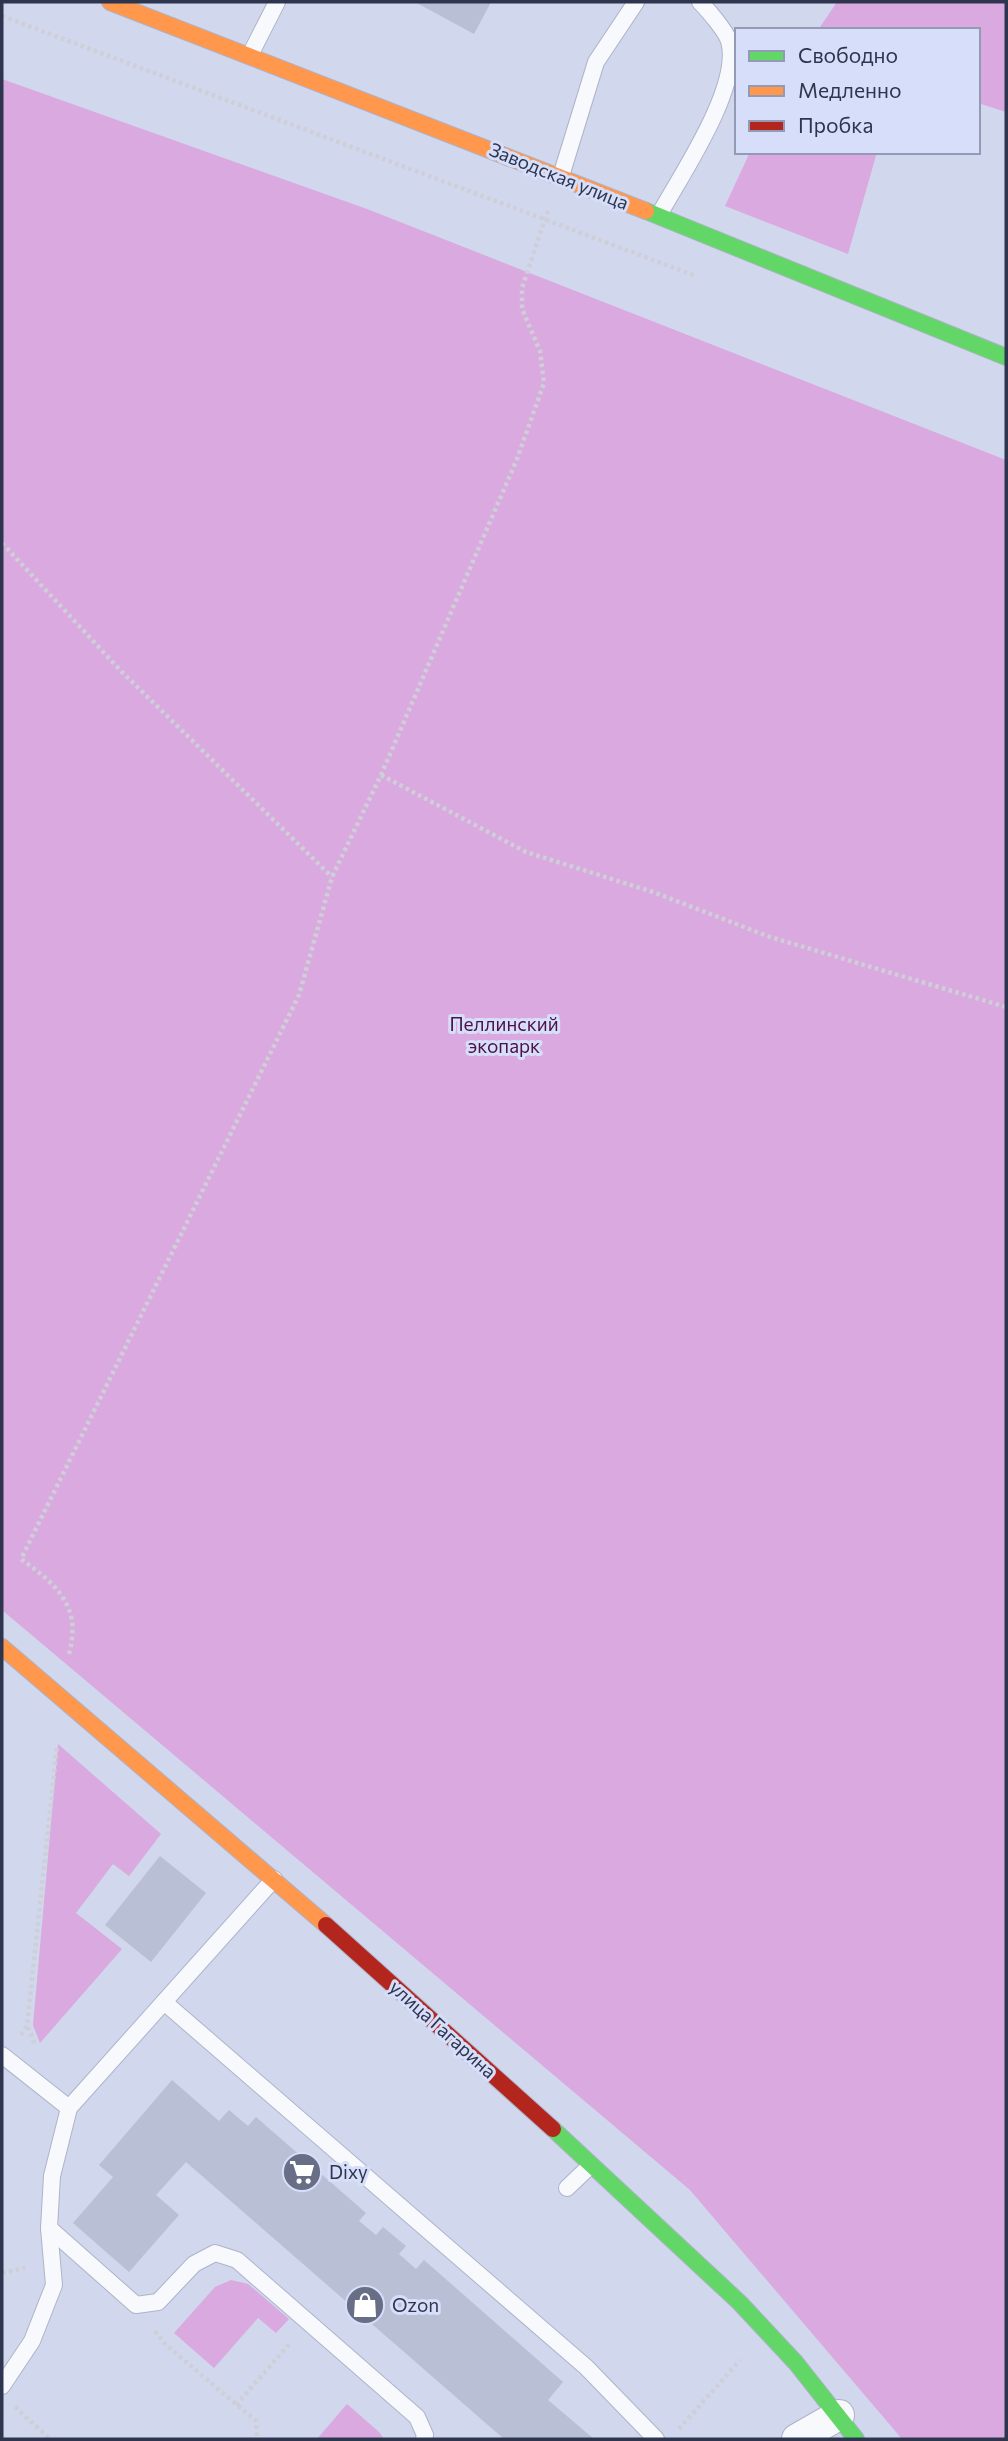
<svg xmlns="http://www.w3.org/2000/svg" width="1008" height="2441" viewBox="0 0 1008 2441" font-family="Commissioner,sans-serif">
  <rect width="100%" height="100%" fill="#d1d7ed"/>
  <g fill="#daa9df">
    <path d="M837,2H1006V112L978,103V30H818Z"/>
    <path d="M2,79L367,209L1006,460V2439H902L690,2190L2,1610Z"/>
    <path d="M750,152H877L848,254L725,206Z"/>
    <path d="M58,1744L161,1834L129,1876L113,1864L76,1913L122,1949L40,2043L33,2025Z"/>
    <path d="M231,2280L248,2284L289,2319L276,2333L258,2318L214,2368L174,2333L215,2287Z"/>
    <path d="M347,2404L379,2432L384,2439H317Z"/>
  </g>
  <g fill="#b9bfd5">
    <path d="M415,2H491L474,34Z"/>
    <path d="M160,1856L206,1893L151,1962L105,1925Z"/>
    <path d="M172,2080L219,2121L229,2110L248,2126L256,2117L366,2213L359,2221L376,2235L383,2227L406,2246L399,2254L416,2269L424,2260L563,2382L548,2400L594,2439H504L186,2162L156,2195L179,2215L129,2272L73,2223L113,2177L99,2165Z"/>
  </g>
  <g fill="none" stroke-linecap="round" stroke-linejoin="round">
    <g stroke="#aeb3c9" stroke-width="18">
      <g id="lane">
        <path d="M250,55L277,2"/>
        <path d="M561,176L596,62L636,2"/>
        <path d="M659,215C681,175 742,86 729,41C726,31 707,9 700,2"/>
        <path d="M164,2002L586,2367L656,2439"/>
        <path d="M2,2055L69,2108"/>
        <path d="M567,2188L590,2166"/>
        <path d="M49,2228L136,2305L158,2302L194,2264L215,2253L237,2260L417,2417L425,2435L424,2439"/>
        <path d="M2,2386L32,2341L54,2285L49,2228L52,2176L69,2108L274,1879"/>
      </g>
    </g>
    <g stroke="#aeb3c9" stroke-width="32">
      <path id="street" d="M797,2439L839,2415"/>
    </g>
    <g stroke="#aeb3c9" stroke-width="18">
      <g id="fast">
        <path d="M646,211L1006,357"/>
        <path d="M553,2129L740,2303L796,2363L856,2439"/>
      </g>
    </g>
    <g stroke="#aeb3c9" stroke-width="18">
      <g id="slow">
        <path d="M110,2L646,211"/>
        <path d="M2,1647L326,1925"/>
      </g>
    </g>
    <g stroke="#aeb3c9" stroke-width="18">
      <path id="jam" d="M326,1925L553,2129"/>
    </g>
    <g stroke="#cecfd7" stroke-width="4.5" stroke-dasharray="3.5 3.5" stroke-linecap="butt">
      <path d="M2,16L696,276"/>
      <path d="M2,543L121,671L332,877"/>
      <path d="M381,775L526,852L653,892L770,937L1006,1007"/>
      <path d="M69,1654C82,1606 57,1585 21,1559L299,995L332,877L381,775L517,459L544,383L540,351L522,309V288L548,210"/>
      <path d="M28,2027L35,2045"/>
      <path d="M21,2035L27,2026L57,1746"/>
      <path d="M2,2273L25,2268"/>
      <path d="M155,2331L166,2345L256,2421L257,2439"/>
      <path d="M236,2405L291,2342"/>
      <path d="M15,2407L50,2439"/>
      <path d="M679,2429L740,2360"/>
    </g>
    <use href="#lane" stroke="#f8f9fc" stroke-width="16"/>
    <use href="#street" stroke="#f8f9fc" stroke-width="30"/>
    <use href="#fast" stroke="#63d668" stroke-width="16"/>
    <use href="#slow" stroke="#ff974d" stroke-width="16"/>
    <use href="#jam" stroke="#b3261e" stroke-width="16"/>
  </g>
  <defs>
    <g id="supermarket-disc" transform="scale(2.0125)"><circle r="9.5" fill="#676e86" stroke="#d7def9"/><path d="M-6-5.5h2.5l.6 2H6L4.5 2H-2.5L-4.4-4H-6ZM-1.5 3.2a1.3 1.3 0 1 0 .1 0ZM3 3.2a1.3 1.3 0 1 0 .1 0Z" fill="#fff"/></g>
    <g id="shop-disc" transform="scale(2.0125)"><circle r="9.5" fill="#676e86" stroke="#d7def9"/><path d="M-5-2.5h2.3a2.7 3.5 0 0 1 5.4 0H5L5.5 6h-11ZM-1.5-2.5h3a1.5 2.3 0 0 0-3 0Z" fill="#fff"/></g>
  </defs>
  <g fill-rule="evenodd">
    <use href="#supermarket-disc" x="302" y="2172"/>
    <use href="#shop-disc" x="365" y="2305"/>
  </g>
  <g text-anchor="middle" stroke-width="6" stroke-linejoin="round" paint-order="stroke">
    <g font-size="19" fill="#2e354e" stroke="#d7def9">
      <text transform="translate(559 176) rotate(22)" y="7">Заводская улица</text>
      <text transform="translate(443 2029) rotate(42)" y="7">улица Гагарина</text>
    </g>
    <g font-size="19" fill="#4e1047" stroke="#d7def9">
      <text x="504" y="1031">Пеллинский<tspan x="504" dy="22">экопарк</tspan></text>
    </g>
    <g font-size="19" fill="#2e354e" stroke="#d7def9" text-anchor="start">
      <text x="329" y="2179">Dixy</text>
      <text x="392" y="2312">Ozon</text>
    </g>
  </g>
  <rect width="1008" height="2441" fill="none" stroke="#2e354e" stroke-width="7"/>
  <rect x="735" y="28" width="245" height="126" fill="#d7def9" stroke="#939ab5" stroke-width="2"/>
  <rect x="749" y="51" width="35" height="10" fill="#63d668" stroke="#939ab5" stroke-width="2"/>
  <text x="798" y="63" font-size="21" fill="#2e354e">Свободно</text>
  <rect x="749" y="86" width="35" height="10" fill="#ff974d" stroke="#939ab5" stroke-width="2"/>
  <text x="798" y="98" font-size="21" fill="#2e354e">Медленно</text>
  <rect x="749" y="121" width="35" height="10" fill="#b3261e" stroke="#939ab5" stroke-width="2"/>
  <text x="798" y="133" font-size="21" fill="#2e354e">Пробка</text>
</svg>
